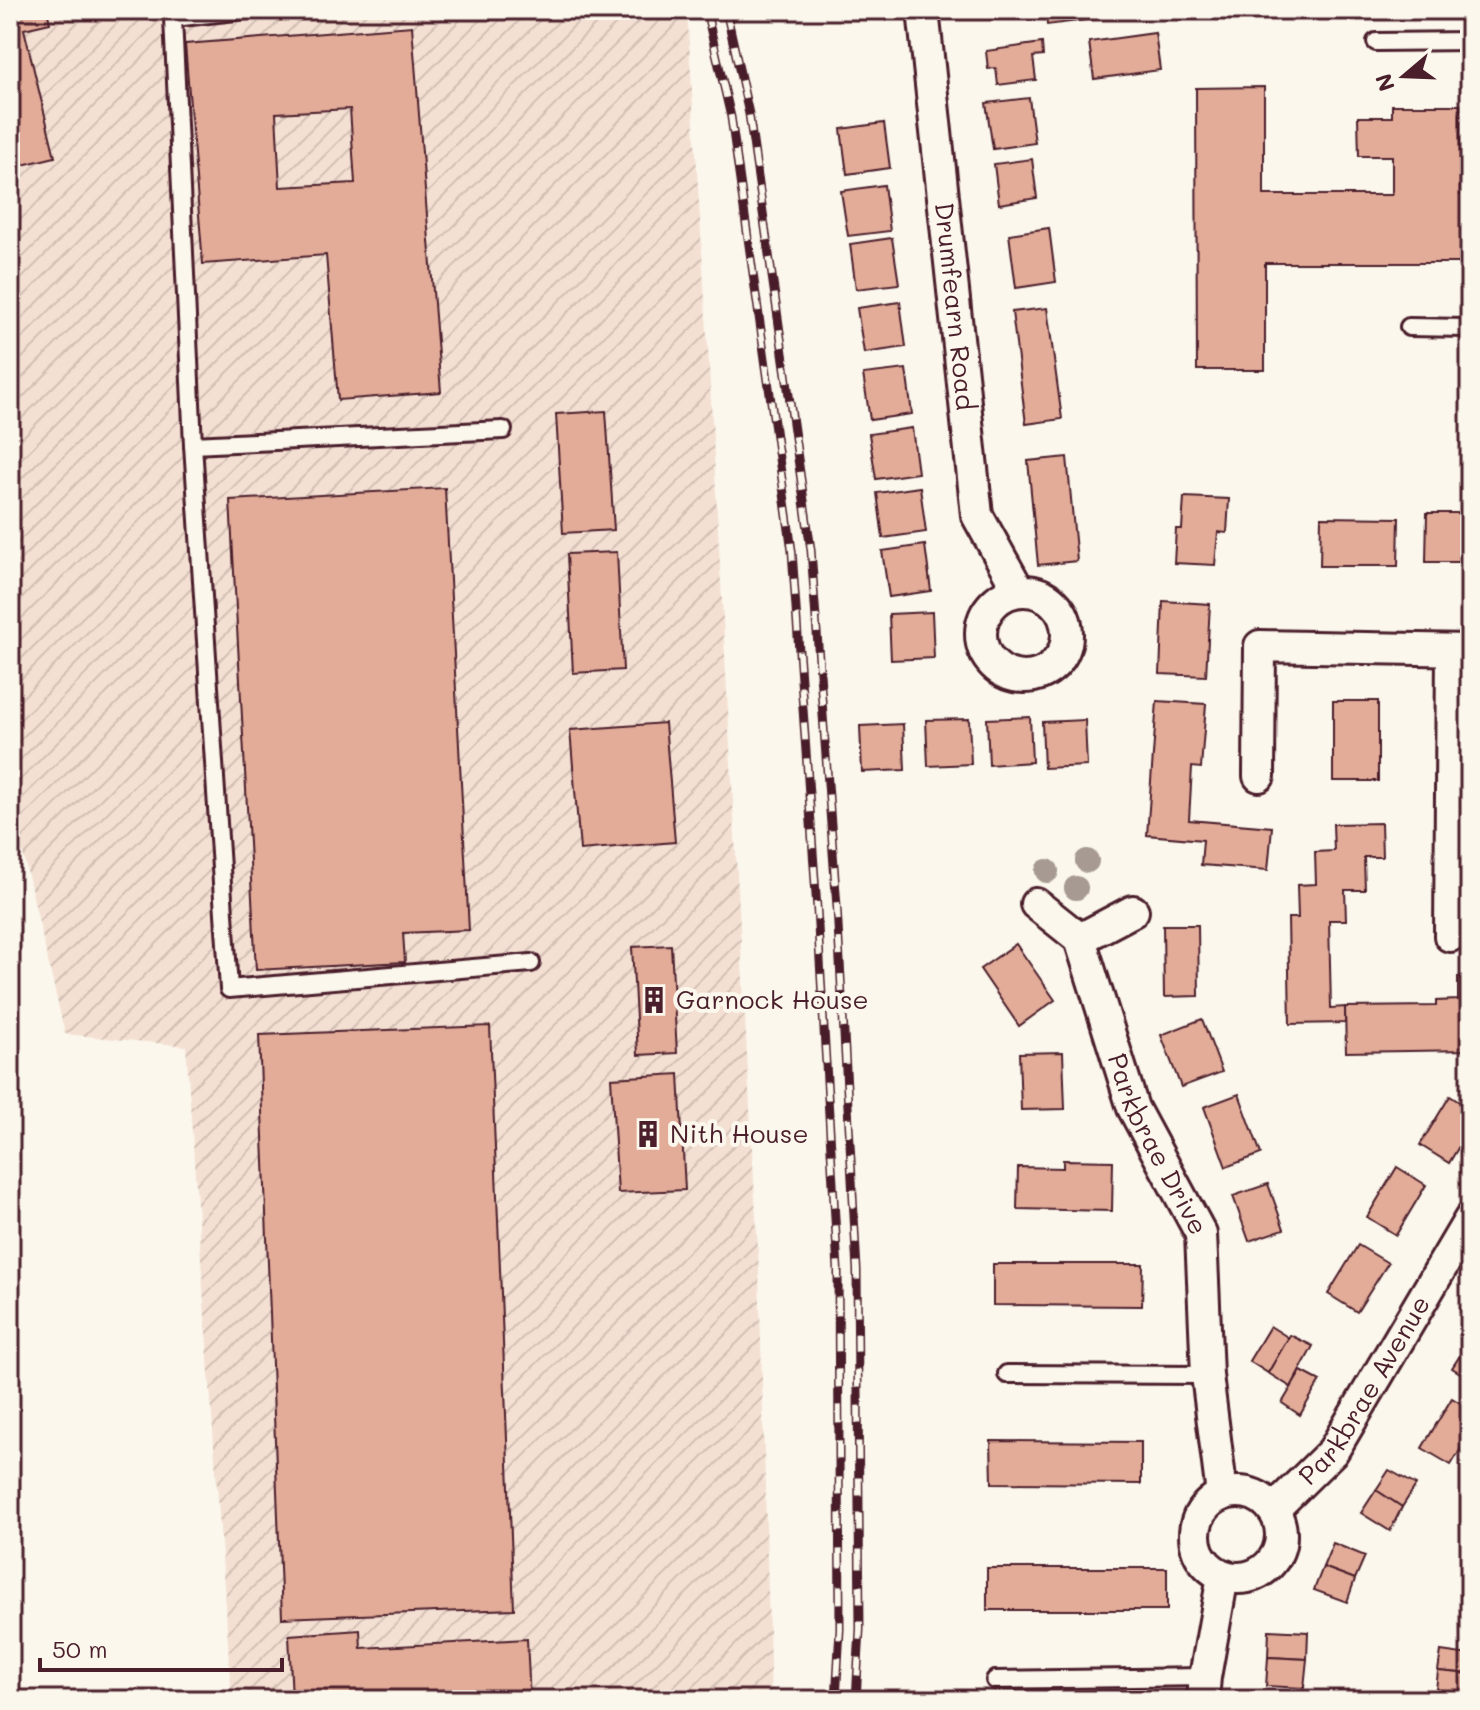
<svg xmlns="http://www.w3.org/2000/svg" width="1480" height="1710" viewBox="0 0 1480 1710" font-family="Mali,sans-serif">
  <defs>
    <pattern id="industrial-furrows" width="10" height="10" patternUnits="userSpaceOnUse" patternTransform="scale(2)"><rect width="10" height="10" fill="#f4e0d3"/><path d="M-1 1l2-2M0 10L10 0M9 11l2-2" fill="none" stroke="#d3c0b5"/></pattern>
  </defs>
  <rect width="100%" height="100%" fill="#fbf7ec"/>
  <filter id="ink" filterUnits="userSpaceOnUse"><feTurbulence type="fractalNoise" baseFrequency=".0125" numOctaves="2"/><feDisplacementMap in="SourceGraphic" scale="16" xChannelSelector="R" yChannelSelector="G"/><feConvolveMatrix kernelMatrix="1 2 1 2 8 2 1 2 1" color-interpolation-filters="sRGB"/></filter>
  <g filter="url(#ink)">
    <path fill="url(#industrial-furrows)" d="M10,10H687L708,348L759,1271L771,1700H232L186,1046L65,1034L23,854L10,828Z"/>
    <g fill="#e3ac99" stroke="#4a1f2b" stroke-width="2" fill-rule="evenodd">
      <path d="M10,10H47L50,23L24,29L55,157L10,168Z"/>
      <path d="M1045,10H1094L1095,19L1047,25Z"/>
      <path d="M412,26L441,392L338,400L326,255L203,264L185,44ZM350,109L355,183L280,187L276,113Z"/>
      <path d="M1155,33L1160,70L1094,79L1089,42Z"/>
      <path d="M1042,43L1043,56L1033,57L1036,80L998,85L996,68L988,69L986,51Z"/>
      <path d="M1264,87V195H1392V156H1359L1358,117H1392V105H1460V195H1470V263H1265V370H1197L1196,88Z"/>
      <path d="M1029,98L1035,143L993,149L986,103Z"/>
      <path d="M884,123L890,168L847,174L841,129Z"/>
      <path d="M1032,159L1037,198L999,204L994,164Z"/>
      <path d="M884,185L890,231L848,236L841,191Z"/>
      <path d="M1049,228L1056,282L1016,288L1009,234Z"/>
      <path d="M892,238L899,284L856,289L850,244Z"/>
      <path d="M900,302L906,347L864,353L857,308Z"/>
      <path d="M1047,308L1062,419L1026,424L1012,312Z"/>
      <path d="M906,369L912,414L870,420L863,374Z"/>
      <path d="M606,411L614,530L563,533L556,414Z"/>
      <path d="M912,428L918,473L876,479L869,434Z"/>
      <path d="M1067,457L1077,561L1038,565L1028,461Z"/>
      <path d="M920,487L926,532L883,538L877,493Z"/>
      <path d="M445,488L469,930L403,933L405,962L256,970L230,500Z"/>
      <path d="M1184,497L1229,499L1227,533L1218,532L1215,565L1174,563L1176,529H1182Z"/>
      <path d="M1427,513H1470V562H1426Z"/>
      <path d="M1321,517L1399,518L1398,566H1320Z"/>
      <path d="M925,545L931,591L889,597L882,551Z"/>
      <path d="M617,552L623,670L573,673L567,554Z"/>
      <path d="M1163,601L1210,604L1206,676L1160,674Z"/>
      <path d="M932,612L934,658L891,660L889,614Z"/>
      <path d="M1157,701L1206,704L1201,768L1192,767L1189,820L1272,827L1268,870L1201,865L1203,840L1147,835Z"/>
      <rect x="1333" y="701" width="45" height="80"/>
      <path d="M1030,717L1032,762L989,765L987,719Z"/>
      <path d="M969,719L971,764L928,766L926,720Z"/>
      <path d="M1085,720L1087,766L1044,768L1042,722Z"/>
      <path d="M665,723L675,842L580,850L570,730Z"/>
      <path d="M903,724L905,770L862,772L860,726Z"/>
      <path d="M1381,823L1382,857H1364L1365,890H1345L1346,920H1329L1331,1008L1345,1007V1023L1290,1024L1288,918H1298L1297,885L1316,884L1315,852L1334,851L1333,824Z"/>
      <path d="M1163,925H1198L1199,996L1164,997Z"/>
      <path d="M1016,944L1055,1000L1019,1026L980,969Z"/>
      <path d="M671,945L677,1053L638,1055L632,947Z"/>
      <path d="M1470,976V1050L1346,1052L1345,1007L1436,1006V1001L1458,1000V977Z"/>
      <path d="M1202,1019L1222,1072L1181,1087L1161,1035Z"/>
      <path d="M490,1026L514,1609L282,1618L259,1035Z"/>
      <path d="M1063,1052L1065,1109L1021,1110L1019,1053Z"/>
      <path d="M679,1074L685,1190L618,1193L611,1078Z"/>
      <path d="M1239,1094L1261,1154L1226,1167L1204,1107Z"/>
      <path d="M1450,1096L1470,1109V1128L1449,1163L1420,1145Z"/>
      <path d="M1063,1160L1113,1161L1112,1211L1017,1209L1018,1167L1063,1168Z"/>
      <path d="M1397,1167L1426,1185L1396,1235L1367,1217Z"/>
      <path d="M1268,1184L1284,1229L1249,1241L1233,1196Z"/>
      <path d="M1358,1245L1388,1263L1357,1312L1328,1294Z"/>
      <path d="M993,1264H1143L1142,1306L993,1305Z"/>
      <path d="M1270,1326L1289,1338L1268,1373L1249,1361Z"/>
      <path d="M1290,1335L1313,1346L1291,1387L1268,1373Z"/>
      <path d="M1470,1340V1379L1452,1368Z"/>
      <path d="M1301,1371L1320,1381L1300,1415L1282,1403Z"/>
      <path d="M1452,1398L1470,1409V1434L1451,1465L1422,1448Z"/>
      <path d="M991,1441L1141,1442V1484L992,1483Z"/>
      <path d="M1389,1470L1416,1485L1402,1507L1376,1490Z"/>
      <path d="M1376,1490L1402,1507L1390,1531L1361,1513Z"/>
      <path d="M1333,1543L1365,1556L1355,1579L1323,1567Z"/>
      <path d="M1323,1567L1355,1579L1347,1602L1314,1590Z"/>
      <rect x="987" y="1568" width="180" height="42"/>
      <path d="M360,1630L361,1648L527,1639L530,1700H292L289,1635Z"/>
      <path d="M1269,1630L1308,1632L1307,1659L1268,1657Z"/>
      <path d="M1441,1651L1470,1655V1674L1438,1671Z"/>
      <path d="M1268,1657L1307,1659L1304,1688L1266,1686Z"/>
      <path d="M1438,1671L1470,1674V1694L1436,1690Z"/>
      <path d="M1436,1690L1470,1694V1700H1435Z"/>
    </g>
    <g fill="none" stroke-linecap="round" stroke-linejoin="round">
      <g stroke="#4a1f2b" stroke-width="22">
        <g id="lane">
          <path d="M245,10L173,18L193,445L229,989L531,963"/>
          <path d="M1376,42L1470,41"/>
          <path d="M1409,327L1466,328L1470,333"/>
          <path d="M193,445L503,430"/>
          <path d="M1007,1374L1207,1375"/>
          <path d="M995,1680L1205,1677"/>
        </g>
      </g>
      <g stroke="#4a1f2b" stroke-width="36">
        <g id="street">
          <path id="s1" d="M923,10L977,515L1019,591"/>
          <circle cx="1024" cy="634" r="43"/>
          <path d="M1259,776L1260,646L1470,650"/>
          <path id="s2" d="M1036,904L1080,939L1133,1108L1201,1234L1207,1375L1222,1495"/>
          <path d="M1450,936L1452,650"/>
          <path d="M1080,939L1133,911"/>
          <circle cx="1238" cy="1535" r="43"/>
          <path id="s3" d="M1273,1510L1333,1451L1470,1219"/>
          <path d="M1203,1700L1205,1677L1223,1576"/>
        </g>
      </g>
      <use href="#lane" stroke="#fbf7ec" stroke-width="16"/>
      <use href="#street" stroke="#fbf7ec" stroke-width="30"/>
      <g stroke="#4a1f2b" stroke-width="9">
        <g id="rail">
          <path d="M706,10L731,117L792,551L817,909L838,1270L840,1629L836,1700"/>
          <path d="M726,10L749,114L811,550L837,907L857,1270L860,1629L856,1700"/>
        </g>
      </g>
      <use href="#rail" stroke="#fbf7ec" stroke-width="6" stroke-dasharray="18" stroke-linecap="butt"/>
    </g>
    <g fill="#a69a92">
      <circle cx="1087" cy="861" r="12"/>
      <circle cx="1047" cy="871" r="12"/>
      <circle cx="1076" cy="888" r="12"/>
    </g>
  </g>
  <defs>
    <g id="building-bare" transform="scale(2.16)"><path d="M-4-6H4V6H1V3H-1V6H-4ZM-2.5-4.3h1.7v1.8h-1.7ZM.8-4.3h1.7v1.8H.8ZM-2.5-1h1.7V.8h-1.7ZM.8-1h1.7V.8H.8Z" fill="#4a1f2b" stroke="#fbf7ec" stroke-width="2.5" paint-order="stroke"/></g>
  </defs>
  <g fill-rule="evenodd">
    <use href="#building-bare" x="654" y="1000"/>
    <use href="#building-bare" x="648" y="1134"/>
  </g>
  <g text-anchor="middle" stroke-width="8" stroke-linejoin="round" paint-order="stroke">
    <g font-size="26" fill="#4a1f2b" stroke="#fbf7ec">
      <text dy="9" stroke="none"><textPath href="#s1" startOffset="298">Drumfearn Road</textPath></text>
      <text dy="9" stroke="none"><textPath href="#s2" startOffset="276">Parkbrae Drive</textPath></text>
      <text dy="9" stroke="none"><textPath href="#s3" startOffset="152">Parkbrae Avenue</textPath></text>
    </g>
    <g font-size="26" fill="#4a1f2b" stroke="#fbf7ec" text-anchor="start">
      <text x="676" y="1009">Garnock House</text>
      <text x="670" y="1143">Nith House</text>
    </g>
  </g>
  <rect width="1480" height="1710" fill="none" stroke="#fbf7ec" stroke-width="40"/>
  <rect x="20" y="20" width="1440" height="1670" fill="none" stroke="#4a1f2b" stroke-width="3" filter="url(#ink)"/>
  <g transform="translate(1404 76) rotate(251)" stroke="#fbf7ec" stroke-width="6" paint-order="stroke">
  <path d="M0-6L14 30L0 20L-14 30Z" fill="#4a1f2b"/>
  <text y="-12" font-size="22" font-weight="bold" text-anchor="middle" fill="#4a1f2b">N</text>
  </g>
  <path d="M40 1658v12h242v-12" fill="none" stroke="#4a1f2b" stroke-width="4"/>
  <text x="52" y="1658" font-size="24" fill="#4a1f2b" stroke="#fbf7ec" stroke-width="6" paint-order="stroke">50 m</text>
</svg>
